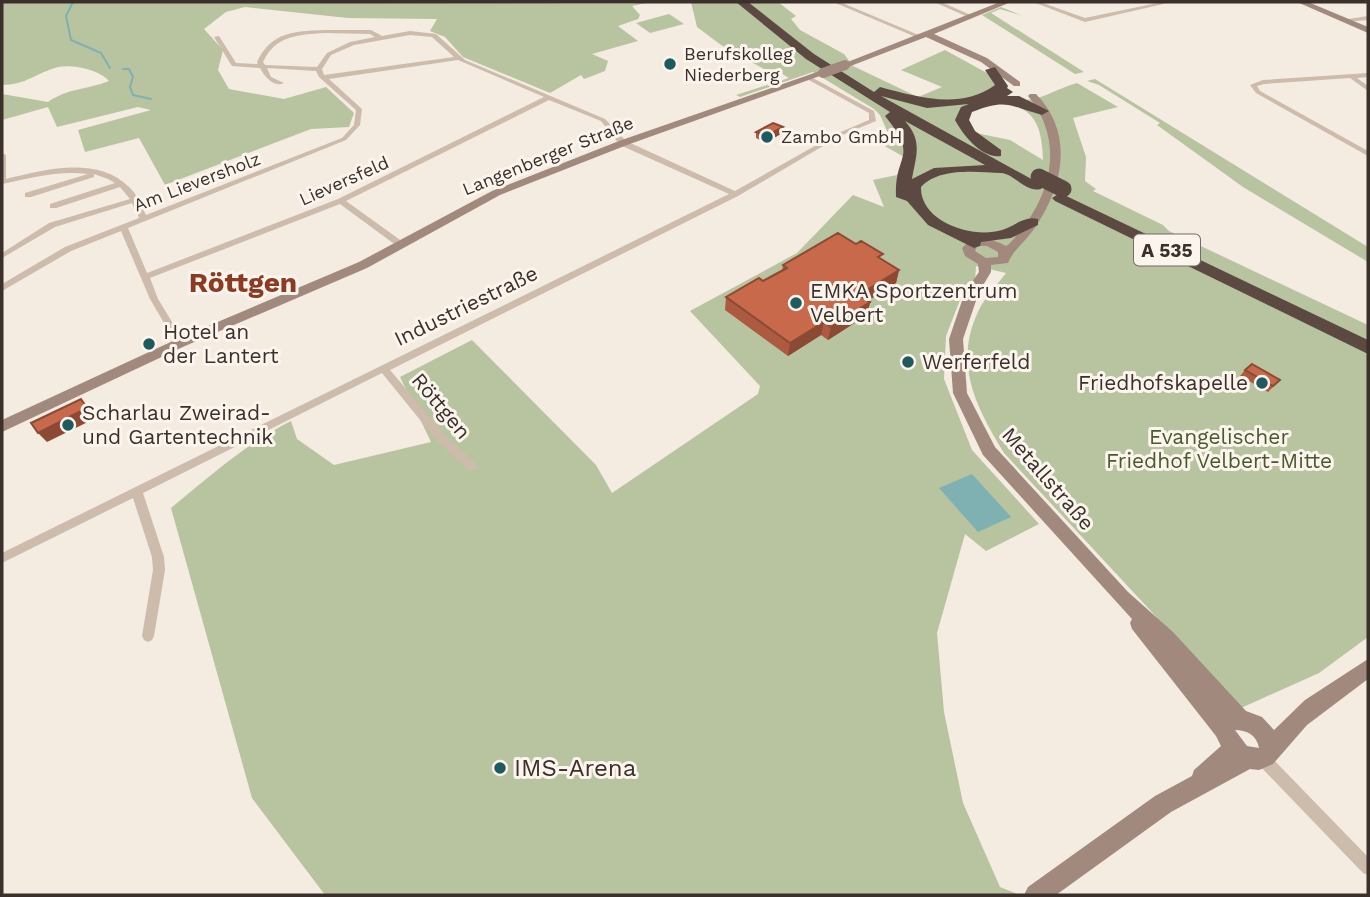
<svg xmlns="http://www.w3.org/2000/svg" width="1370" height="897" viewBox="0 0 1370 897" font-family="'Work Sans',sans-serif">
  <rect width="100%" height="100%" fill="#f4ebe1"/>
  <g fill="#b8c4a0" fill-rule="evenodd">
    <path d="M2,2L631,4L651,2L632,6L640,15L638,19L618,26L638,41L592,54L608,61L605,71L584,79L581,75L550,93L463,57L445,37L430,31L437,19L348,18L245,7L226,12L204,29L223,50L218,70L229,89L284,99L326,87L354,113L349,127L311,129L165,185L139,138L85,152L78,130L151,110L138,107L57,127L48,107L2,120V94L48,102C68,88 86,90 109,81C100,70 73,64 58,67C36,73 26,85 2,85Z"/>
    <path d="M691,2H778L796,16L791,19L800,30L844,54L853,66L918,97L942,87L901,70L945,50L996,78V89C1029,112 1043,93 1077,83L1118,107L1073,118L1086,157L1085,181L1096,189L1093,191L1163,225L1169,231L1368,325V637L1319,673L1241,708L1004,453C977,408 953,365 978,312C984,298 997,285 1006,273L976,266L975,282L960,300L946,336L944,379L972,450L1039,524L986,551L965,534L937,633L944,712L963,803L1000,887L1020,895H325L252,798L171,508C210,476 246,444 291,421L297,439L334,465L431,442L400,377L472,340L596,465L612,493L758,394L760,386L690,311L797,253L853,195L884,207L873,180L897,175L904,157L874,140L888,133L880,115L874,109L813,72L740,97L736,95L789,78L781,73H771L721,45L697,27ZM997,103C1034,105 1042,125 1043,160L1010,140L976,133L969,120L971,111Z"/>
    <path d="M1001,7L1023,16L1000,9L991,13L1084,72L1075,74L982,15Z"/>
    <path d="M669,14L684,24L650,33L636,23Z"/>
    <path d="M1095,79L1368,247V262L1243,187L1157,125L1160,123L1099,85L1087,81Z"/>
  </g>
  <path fill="#7fb0b2" d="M972,474L1011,517L978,532L939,488Z"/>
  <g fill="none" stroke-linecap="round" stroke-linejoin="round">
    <g stroke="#7fb0b2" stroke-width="2">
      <path d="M73,2L66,16L71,40L101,53L110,68"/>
      <path d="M123,69H129L133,77L130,87L133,95L151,99"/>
    </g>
    <g fill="#cdbbac" fill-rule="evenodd">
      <path d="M833,2H840L921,36L916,37Z"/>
      <path d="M934,2H941L973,16L968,17Z"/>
      <path d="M1033,2H1040L1085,18L1162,2H1172L1085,22Z"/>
      <path d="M1368,16V20L1345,22L1342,20Z"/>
      <path d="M325,30H371L382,36L410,31L436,34L465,60L605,119L626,141L735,191L836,134L869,120V113L807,79V77H811L874,111L876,121L840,136L738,196L390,370L446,436L476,464L477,467L476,470H468L438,442L382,373L143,493L164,557L165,570L154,636L152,640L148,642L144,640L142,636L153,570L152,557L133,498L2,563V553L729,194L620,145L601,121L549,100L346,201L403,242V246H397L340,204L150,278L158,299L185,343L183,345H177L150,299L121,231L71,251L2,291V284L65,247L139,218L132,203L55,227L2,258V253L49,223L130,199L120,187L56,208H50V204L115,183L108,179L94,174V177L31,197H25V193L88,174C59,170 30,178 2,184V153L6,155V179C43,170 97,155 129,187C137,194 141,205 146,215L342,138L354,125L356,110L319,77L316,71L267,68L271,77L284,83C274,88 265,77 260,68L232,66L214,37L219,36L236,63L258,64L257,62C271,32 294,31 325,30ZM325,33L370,34L375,37L350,42L327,53L317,67L265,65L263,62C276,35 297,35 325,33ZM410,35L432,37L454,57L324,75L322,69L331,55L354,45ZM458,60L544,97L338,199L147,273L128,228L346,140L360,125L362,109L329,79Z"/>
      <path d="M1368,73V77L1357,78L1368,86V91L1350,78L1264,84L1257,86L1260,91L1368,151V156L1256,93L1250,85L1263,80Z"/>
      <path d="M1263,752L1268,754L1368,857V875L1363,873L1258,764L1256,759L1258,754Z"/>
    </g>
    <g fill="#a18a7d" fill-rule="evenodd">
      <path d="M1000,2H1011L934,34L987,58L1020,82V86H1014L981,62L926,37L848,67L840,65Z"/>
      <path d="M1297,2H1308L1368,27V33Z"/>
      <path d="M820,71L828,73L627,145L500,195L367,268L185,346L2,432V420L175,340L359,262L492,191L619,141Z"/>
      <path d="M1030,94H1036C1075,134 1063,187 1034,229C1026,241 1013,250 1008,263L991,265V272L979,292L963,339L967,393L995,447L1128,592L1173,632L1246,711L1262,717L1274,730L1305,700L1368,659V679L1307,725L1273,764L1259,770L1250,769L1171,812L1056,895H1024L1028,887L1155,796L1192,776L1194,770L1221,746L1216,736L1132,629L1130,623L1132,619L983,455L953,393L949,339L965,292L979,272L978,264L965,256L962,248C975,234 991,238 1006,246L1009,244C1049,203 1068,144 1028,96ZM977,246H987L998,252V257L986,258L975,251ZM1235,730C1248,730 1257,736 1259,748L1247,746Z"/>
    </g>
    <g fill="#5c4a42" fill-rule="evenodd">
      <path d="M736,2H748L814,54L874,92L880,87C917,97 961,110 995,85L985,70L995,67L1008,86L1007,88L1013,92L1007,96H1019L1049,111L1042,115C1009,106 1007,98 972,112L969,120L975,131L1001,150V156C982,159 963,135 955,120L961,107L969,104L927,108L881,96L1044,186L1041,189C1025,193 1015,174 1001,173C977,172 939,167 921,187C920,222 973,239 1002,230C1014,227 1024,215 1038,219V225L1011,238L981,242L980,246L974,248L928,225L907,201L896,197C894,152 920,159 885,116L890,112L806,59ZM905,121L985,165L934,168L912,179C916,155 923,141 905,121Z"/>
      <path d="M1060,193L1368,340V354L1055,201L1052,198Z"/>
    </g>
    <path stroke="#a18a7d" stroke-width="10" d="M823,73L845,65"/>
    <path stroke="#5c4a42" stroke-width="17" d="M1039,177L1063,189"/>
  </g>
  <g fill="#ac5a40">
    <path d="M756,132L782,133L766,143L756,138Z"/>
    <path d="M882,260L899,270L896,283L868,301L870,302L867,315L828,340L821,335L788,356L725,310L726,297L763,281L782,271L783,265Z"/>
    <path d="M1245,370L1280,380L1268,392L1240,376Z"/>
  </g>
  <g fill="#8c4a34">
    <path d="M783,127L782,133L766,143V136Z"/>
    <path d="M899,270L896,283L856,308L859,295Z"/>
    <path d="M870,302L867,315L828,340L831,327Z"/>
    <path d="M824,322L821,335L788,356L790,343Z"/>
    <path d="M81,399L96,418L47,442L38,433Z"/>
  </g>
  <g fill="#c8694b" stroke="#8c4a34" stroke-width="2">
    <path d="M773,123L783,127L766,136L756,132Z"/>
    <path d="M838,233L856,244L861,241L883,254L878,257L899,270L859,295L870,302L831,327L824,322L790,343L726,297L759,278L763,281L787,268L783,265Z"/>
    <path d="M1252,364L1280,380L1273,386L1245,370Z"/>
    <path d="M81,399L87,408L38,433L31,423Z"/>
  </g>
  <g fill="#1f5a5e" stroke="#fbf5ee" stroke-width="2.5">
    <circle cx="670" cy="64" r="7"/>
    <circle cx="767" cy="137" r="7"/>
    <circle cx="796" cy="303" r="7"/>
    <circle cx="149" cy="344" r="7"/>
    <circle cx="908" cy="362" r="7"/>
    <circle cx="1262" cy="383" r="7"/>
    <circle cx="68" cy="425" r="7"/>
    <circle cx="500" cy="768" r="7"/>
  </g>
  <g text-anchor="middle" stroke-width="6" stroke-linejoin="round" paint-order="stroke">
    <g font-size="18" fill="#3b302b" stroke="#fbf5ee" text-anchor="start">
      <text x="684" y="60">Berufskolleg<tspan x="684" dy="21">Niederberg</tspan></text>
      <text x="781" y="143">Zambo GmbH</text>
    </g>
    <g font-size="18" fill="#3b302b" stroke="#fbf5ee">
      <text transform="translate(548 156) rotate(-22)" y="6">Langenberger Straße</text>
      <text transform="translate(344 181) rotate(-24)" y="6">Lieversfeld</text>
      <text transform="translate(197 182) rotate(-21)" y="6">Am Lieversholz</text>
    </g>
    <rect fill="#fbf5ee" stroke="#756b66" stroke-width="2" x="1134" y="234.5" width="66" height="31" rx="5"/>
    <g font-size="19" font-weight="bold" fill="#3b302b">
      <text x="1167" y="257">A 535</text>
    </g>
    <g font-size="21" fill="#3b302b" stroke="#fbf5ee" text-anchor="start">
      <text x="810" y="298">EMKA Sportzentrum<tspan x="810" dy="24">Velbert</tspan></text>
      <text x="163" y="339">Hotel an<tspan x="163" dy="24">der Lantert</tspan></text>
      <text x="922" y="369">Werferfeld</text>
      <text x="1248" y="390" text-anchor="end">Friedhofskapelle</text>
      <text x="82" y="420">Scharlau Zweirad-<tspan x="82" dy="24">und Gartentechnik</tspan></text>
    </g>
    <g font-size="21" fill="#3b302b" stroke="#fbf5ee">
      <text transform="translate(466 306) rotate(-26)" y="7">Industriestraße</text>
      <text transform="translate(441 406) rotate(50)" y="7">Röttgen</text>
      <text transform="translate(1048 479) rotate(49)" y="7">Metallstraße</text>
    </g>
    <g font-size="21" fill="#4a5a2e" stroke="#fbf5ee">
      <text x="1219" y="444">Evangelischer<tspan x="1219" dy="24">Friedhof Velbert-Mitte</tspan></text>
    </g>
    <g font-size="24" fill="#3b302b" stroke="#fbf5ee" text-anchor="start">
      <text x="514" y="776">IMS-Arena</text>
    </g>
    <g font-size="28" font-weight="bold" fill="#8c3b22" stroke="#fbf5ee">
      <text x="243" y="292">Röttgen</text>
    </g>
  </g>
  <rect width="1370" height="897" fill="none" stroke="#3b302b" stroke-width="7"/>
</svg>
